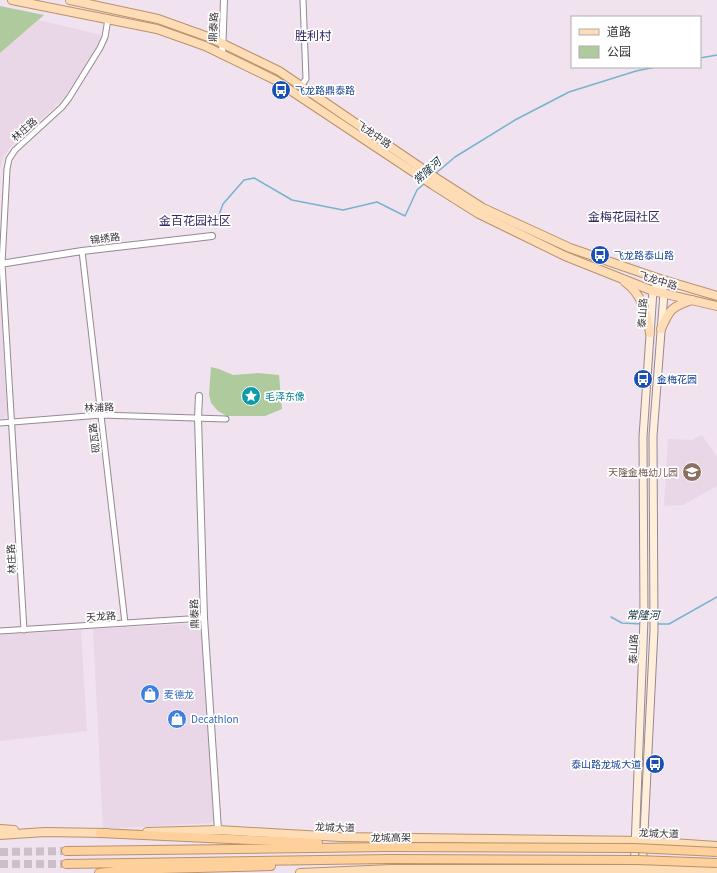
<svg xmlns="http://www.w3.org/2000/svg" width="717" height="873" viewBox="0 0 717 873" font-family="Georgia,'Noto Sans SC',serif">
  <rect width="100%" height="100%" fill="#f0e3ef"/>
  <g fill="#e9d6e7">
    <path d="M39,20L101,35L94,53L65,96L53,109L11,146L4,156L0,169V178V53Z"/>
    <path d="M0,292L7,415L4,418H0Z"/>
    <path d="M702,435L717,457V486L683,505L664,506L668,439L692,440Z"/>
    <path d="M189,624L197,627L203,635L214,821L210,823L103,829L93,629Z"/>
    <path d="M81,630L87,731L0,741V635Z"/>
  </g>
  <g fill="#afca9c">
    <path d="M0,6L44,15L0,53Z"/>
    <path d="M211,367L219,369L233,375L258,373L279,375L282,409L265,416H227L218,411L211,403L209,394Z"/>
  </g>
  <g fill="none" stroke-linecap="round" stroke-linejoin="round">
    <g stroke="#76b3ce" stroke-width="1.5">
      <path d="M700,58L717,55"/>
      <path d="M435,174L455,157L515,120L569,92L636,71L656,67"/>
      <path d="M215,226L223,204L244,180L254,178L292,200L343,210L377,202L405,216L417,190L425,183"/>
      <path d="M611,617L622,623L642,624"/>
      <path d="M656,624H669L717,597"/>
    </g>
    <g stroke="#cbc0ca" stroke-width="8" stroke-dasharray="8 4" stroke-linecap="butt">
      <path d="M0,852L66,851"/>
      <path d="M0,864H66"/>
    </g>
    <g stroke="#958994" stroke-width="7">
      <g id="minor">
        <path d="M301,86L306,79L303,0"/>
        <path d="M82,251L125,623"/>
        <path d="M0,423L101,415L226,419"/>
        <path d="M24,630L2,264L7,169L9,159L15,150L62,107L69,98L100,48L105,37L108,19"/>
        <path d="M0,631L204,618"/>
      </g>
    </g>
    <g stroke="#958994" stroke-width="8">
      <g id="tertiary">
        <path d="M222,55L224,0"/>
        <path d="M0,264L82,251L212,236"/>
        <path d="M199,396L198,418L204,618L218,830"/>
      </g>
    </g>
    <g stroke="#958994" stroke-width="9">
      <g id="secondary">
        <path d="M634,873L644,619L643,437L653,291L660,279"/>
        <path d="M642,873L654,630L653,436L664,293L660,279"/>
      </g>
    </g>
    <g stroke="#b99269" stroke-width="10">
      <g id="primary">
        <path d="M12,0L157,29L205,46L275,80L433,185L479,214L565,256L653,291L717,306"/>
        <path d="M70,0L158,19L211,38L279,71L436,178L483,208L570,248L660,279L717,296"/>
        <path d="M625,282C642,294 647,314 650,333"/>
        <path d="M661,329C670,309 671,307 692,300"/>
        <path d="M0,829L14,830"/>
        <path d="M147,832L218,830L340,837L643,841L717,846"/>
        <path d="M0,835L45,832L107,833"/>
        <path d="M300,873L391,869H717"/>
      </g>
    </g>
    <g stroke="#b99269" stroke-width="10">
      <g id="trunk">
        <path d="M100,833L318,843"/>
        <path d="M66,851L389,847"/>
        <path d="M66,864L390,859"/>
        <path d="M99,873L123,870L271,866"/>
      </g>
    </g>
    <use href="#minor" stroke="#fff" stroke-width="5"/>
    <use href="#tertiary" stroke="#fff" stroke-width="6"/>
    <use href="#secondary" stroke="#ffeeda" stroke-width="7"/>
    <use href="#primary" stroke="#fedcb5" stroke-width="8"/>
    <use href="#trunk" stroke="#fed09c" stroke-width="8"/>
    <g stroke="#b99269" stroke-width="10" stroke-linecap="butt">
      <g id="trunk-bridge">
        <path d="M389,847L635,848L717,852"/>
        <path d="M390,859L637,860L717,863"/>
      </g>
    </g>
    <use href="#trunk-bridge" stroke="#fed09c" stroke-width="8"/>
  </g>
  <defs>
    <g id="bus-disc" transform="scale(1)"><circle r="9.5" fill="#1a4fb4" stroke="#fff"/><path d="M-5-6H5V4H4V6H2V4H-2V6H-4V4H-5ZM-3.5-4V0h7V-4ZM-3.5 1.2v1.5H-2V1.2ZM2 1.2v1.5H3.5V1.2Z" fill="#fff"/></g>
    <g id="sight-disc" transform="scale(1)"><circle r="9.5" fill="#0f9aa8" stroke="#fff"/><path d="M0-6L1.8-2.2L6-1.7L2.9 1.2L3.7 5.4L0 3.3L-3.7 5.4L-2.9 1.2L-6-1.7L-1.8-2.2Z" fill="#fff"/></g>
    <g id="school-disc" transform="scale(1)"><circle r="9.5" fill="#8d6e63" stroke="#fff"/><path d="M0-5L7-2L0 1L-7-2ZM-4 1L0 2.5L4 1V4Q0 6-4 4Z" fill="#fff"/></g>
    <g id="shop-disc" transform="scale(1)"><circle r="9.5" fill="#3f7fe0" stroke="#fff"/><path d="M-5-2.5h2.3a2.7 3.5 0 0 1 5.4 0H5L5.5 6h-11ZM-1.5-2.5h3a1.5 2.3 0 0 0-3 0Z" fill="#fff"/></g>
  </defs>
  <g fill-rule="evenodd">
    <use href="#bus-disc" x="281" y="90"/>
    <use href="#bus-disc" x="600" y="255"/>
    <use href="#bus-disc" x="643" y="379"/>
    <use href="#sight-disc" x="251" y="396"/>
    <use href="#school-disc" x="692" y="472"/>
    <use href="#shop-disc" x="150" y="694"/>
    <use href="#shop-disc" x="177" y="719"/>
    <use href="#bus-disc" x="655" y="764"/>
  </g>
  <g text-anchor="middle" stroke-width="3.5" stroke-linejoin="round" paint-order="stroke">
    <g font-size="10" fill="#383338" stroke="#fff">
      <text transform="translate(213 27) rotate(-87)" y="4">鼎泰路</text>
      <text transform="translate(24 129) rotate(-42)" y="4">林庄路</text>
      <text transform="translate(374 134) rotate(34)" y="4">飞龙中路</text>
      <text transform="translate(105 238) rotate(-7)" y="4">锦绣路</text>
      <text transform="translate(658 280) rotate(17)" y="4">飞龙中路</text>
      <text transform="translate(642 313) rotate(-86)" y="4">泰山路</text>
      <text transform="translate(99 407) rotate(-2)" y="4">林浦路</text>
      <text transform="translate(94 438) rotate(-97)" y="4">砚瓦路</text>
      <text transform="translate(11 559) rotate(-93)" y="4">林庄路</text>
      <text transform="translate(194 614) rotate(-92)" y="4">鼎泰路</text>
      <text transform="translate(101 616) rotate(-4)" y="4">天龙路</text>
      <text transform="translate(633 649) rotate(-88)" y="4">泰山路</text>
      <text transform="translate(335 827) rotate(2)" y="4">龙城大道</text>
      <text transform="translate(659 833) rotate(2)" y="4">龙城大道</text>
      <text x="391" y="841">龙城高架</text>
    </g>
    <g font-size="10" fill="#164399" stroke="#fff" text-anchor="start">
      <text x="295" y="94">飞龙路鼎泰路</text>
      <text x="614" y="259">飞龙路泰山路</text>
      <text x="657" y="383">金梅花园</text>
      <text x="641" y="768" text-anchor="end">泰山路龙城大道</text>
    </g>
    <g font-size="10" fill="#0d838f" stroke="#fff" text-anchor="start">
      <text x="265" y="400">毛泽东像</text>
    </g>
    <g font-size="10" fill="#785e54" stroke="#fff" text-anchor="end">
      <text x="678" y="476">天隆金梅幼儿园</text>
    </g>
    <g font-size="10" fill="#366cbe" stroke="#fff" text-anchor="start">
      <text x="164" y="698">麦德龙</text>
      <text x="191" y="723">Decathlon</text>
    </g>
    <g font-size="11" font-style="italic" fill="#122f3c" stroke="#fff">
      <text transform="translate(427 171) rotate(-42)" y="4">常隆河</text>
      <text transform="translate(643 615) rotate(1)" y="4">常隆河</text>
    </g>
    <g font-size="12" fill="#342964" stroke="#fff">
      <text x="313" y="40">胜利村</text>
      <text x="624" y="221">金梅花园社区</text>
      <text x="195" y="225">金百花园社区</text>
    </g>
  </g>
  <rect x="571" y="16" width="130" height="52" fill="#ffffff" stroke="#afadaf"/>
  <rect x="579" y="29" width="20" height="6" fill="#fedcb5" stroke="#afadaf"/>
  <text x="607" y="36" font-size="12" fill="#383338">道路</text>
  <rect x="579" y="46" width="20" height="12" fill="#afca9c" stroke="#afadaf"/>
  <text x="607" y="56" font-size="12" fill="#383338">公园</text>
</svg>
